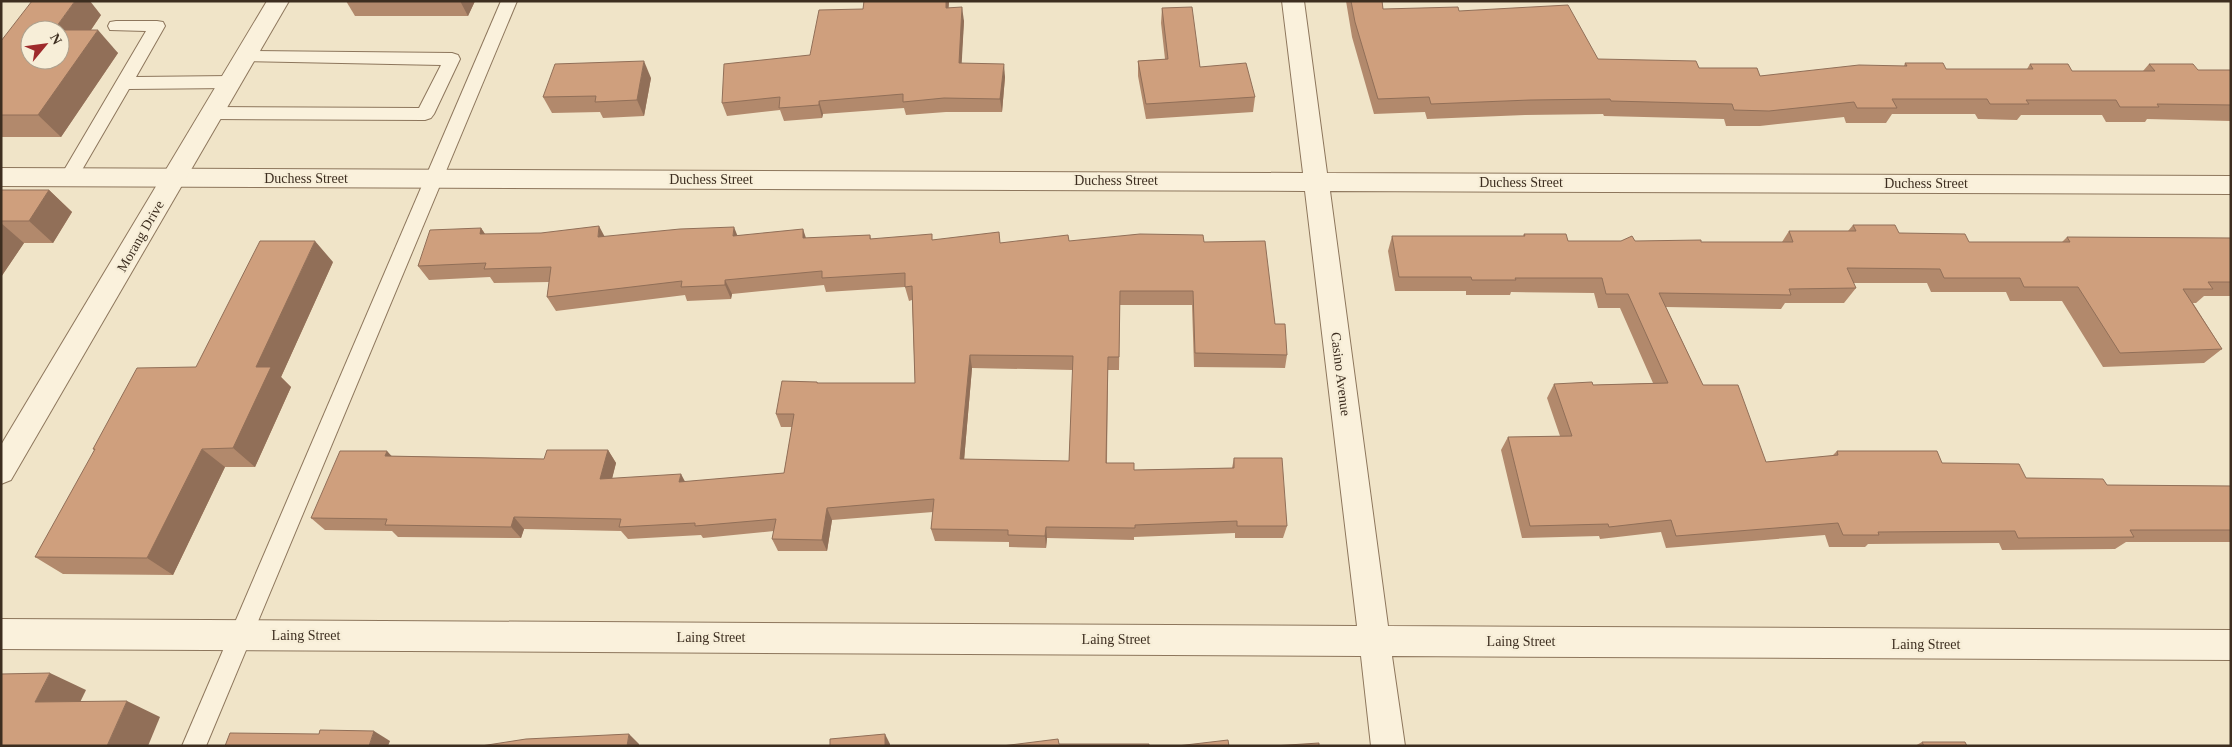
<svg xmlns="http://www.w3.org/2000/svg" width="2232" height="747" viewBox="0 0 2232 747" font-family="'Times New Roman',serif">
  <rect width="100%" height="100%" fill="#f0e4c8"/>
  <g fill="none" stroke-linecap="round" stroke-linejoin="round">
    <g stroke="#8d765c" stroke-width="2">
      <g id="service">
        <path d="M501,1H517L206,746H182Z"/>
        <path d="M116,21H157L163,22L165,26L136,77L231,76L237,78L239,82L237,86L231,88L129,89L75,182L69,184L63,182L60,177L146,31L110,30L108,26L110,22Z"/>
        <path d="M245,51L452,53L458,55L460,59L434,114L431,118L425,120L212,119L206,117L203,113L206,109L212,107L419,108L441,65L239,61L237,57L239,53Z"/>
      </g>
    </g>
    <g stroke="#8d765c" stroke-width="2">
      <path id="minor" d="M1282,1H1304L1327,173L2231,176V194L1330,191L1388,626L2231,630V660L1392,656L1405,746H1371L1361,656L1,649V619L1357,626L1305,191L1,186V168L1303,173Z"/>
    </g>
    <g stroke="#8d765c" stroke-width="2">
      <path id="tertiary" d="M267,1H289L11,480L1,484V445Z"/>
    </g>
    <use href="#service" fill="#faf1dc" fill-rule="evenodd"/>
    <use href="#minor" fill="#faf1dc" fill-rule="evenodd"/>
    <use href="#tertiary" fill="#faf1dc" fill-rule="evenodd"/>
  </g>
  <g fill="#b2896c" fill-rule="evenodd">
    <path d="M346,1H475L468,16H355Z"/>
    <path d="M864,1H949L948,8L964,21L961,63L1005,77L1002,112H946L906,115L904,108L823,114L822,118L784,121L780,110L727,116L722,103L810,55L863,9Z"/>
    <path d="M1346,1H1382L1383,9L1459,11L1598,59L1699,68L1760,76L1904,66L1905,63L1946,69H2027L2030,64L2072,71H2143L2149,64L2198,70H2231V121L2147,119L2145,122H2106L2102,115H2021L2017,120L1978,119L1975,114H1892L1886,123H1846L1844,117L1760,126H1726L1724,119L1604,116L1603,114L1525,115L1427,119L1425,112L1374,114L1352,37Z"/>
    <path d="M1162,8L1200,67L1255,97L1253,112L1146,119L1138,76V61L1165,59L1161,23Z"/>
    <path d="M101,15L91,30L118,53L61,137H1V41Z"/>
    <path d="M651,78L644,116L603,118L600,112L552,113L543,97Z"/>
    <path d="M1,190H49L72,212L53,243H24L1,277Z"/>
    <path d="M1853,225L1899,233L1969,242H2062L2067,237L2231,238V296H2204L2196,303H2193L2222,349L2204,363L2103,367L2062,301H2010L2006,292H1931L1927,283H1853L1856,288L1844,303H1785L1781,309L1666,307L1703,385L1766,462L1832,456L1837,451L1942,463L2026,478L2107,485L2231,486V542H2126L2115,549L2002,550L1999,543L1868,544L1865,547H1829L1825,535L1666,548L1661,532L1600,539L1599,536L1522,538L1501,450L1508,437L1560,436L1547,398L1554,384L1593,385L1653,383L1620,308H1598L1594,293L1511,292L1510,295H1466V291H1395L1388,251L1392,236H1523L1524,234L1568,241L1701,242H1782L1789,231H1848Z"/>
    <path d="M481,228L485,234L605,237L738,235L806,238L870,235L871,239L933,240L1000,243L1069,241L1204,242L1275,324L1287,355L1285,368L1194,367L1192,305H1120L1119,370H1108L1107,463L1134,470L1232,468L1234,458L1287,526L1283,538H1235V533L1134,537V540L1047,538L1046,548L1009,547V542L935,541L931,529L933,512L832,520L827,551H778L772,539L774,531L703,538L701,535L628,539L621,531L524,529L521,538L398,537L392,531L325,530L311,518L391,456L544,459L608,450L616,463L612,478L685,482L784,473L792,427H781L776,414L817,382L818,383H915L912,300L909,301L905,287L826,292L824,285L732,294L731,299L687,301L685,295L556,311L547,297L549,282L494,283L490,277L429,280L418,266ZM972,368L1073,370L1069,461L964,460Z"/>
    <path d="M333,262L281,377L291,387L255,467H225L173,575L63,574L35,557L95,451L93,449L196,367Z"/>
    <path d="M1922,742L1967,746H1915Z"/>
  </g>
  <g fill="#916f58">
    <path d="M75,1H90L101,15L75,53L54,30Z"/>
    <path d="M460,1H475L468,16Z"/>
    <path d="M946,1H949L948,21L946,8Z"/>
    <path d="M962,7L964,21L961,76L959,63Z"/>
    <path d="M98,30L118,53L61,137L38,115Z"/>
    <path d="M644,61L651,78L644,116L637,100Z"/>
    <path d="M1004,64L1005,77L1002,112L1000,99Z"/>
    <path d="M819,101L823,114L822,118L819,105Z"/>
    <path d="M49,190L72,212L53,243L29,221Z"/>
    <path d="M1,223L24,243L1,277Z"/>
    <path d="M599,226L607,241L598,237Z"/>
    <path d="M734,227L740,242L733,236Z"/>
    <path d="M481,228L491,243L480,234Z"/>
    <path d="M803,229L808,244L803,238Z"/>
    <path d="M315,241L333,262L281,377L291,387L255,467L233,448L256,367Z"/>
    <path d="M725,280L732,294L731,299L725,285Z"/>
    <path d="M970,355L972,368L963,472L960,459Z"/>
    <path d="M202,449L225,467L173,575L147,558Z"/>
    <path d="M608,450L616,463L609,491L600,479Z"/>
    <path d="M387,451L399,464L385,456Z"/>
    <path d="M681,474L688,487L679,482Z"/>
    <path d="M827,508L832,520L827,551L822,540Z"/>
    <path d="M514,517L524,529L521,538L511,527Z"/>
    <path d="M1046,527L1047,538L1046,548L1045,536Z"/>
    <path d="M50,673L86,690L72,719L35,702Z"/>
    <path d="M127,701L160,717L148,746H107Z"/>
    <path d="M374,731L390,741L388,746H369Z"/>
    <path d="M629,734L639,744V746H627Z"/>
    <path d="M885,734L890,744V746H885Z"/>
  </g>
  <g fill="#cf9f7d" stroke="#916f58" fill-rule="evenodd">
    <path d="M32,1H75L54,30H98L38,115H1V41ZM30,30H60V60H30Z"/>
    <path d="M864,1H946V8L962,7L959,63L1004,64L1000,99L944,98L903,102V94L819,101V105L779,108L780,97L722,103L724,64L810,55L819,10L863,9Z"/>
    <path d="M1351,1H1382L1383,9L1458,7L1459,11L1568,5L1598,59L1696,61L1699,68H1757L1760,76L1859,65L1907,66L1905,63H1943L1946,69H2033L2030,64H2068L2072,71H2155L2149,64H2193L2198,70H2231V105L2157,104L2159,107H2120L2116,100H2026L2029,104H1990L1987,99H1892L1897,108H1857L1854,102L1769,111L1734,110L1732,104L1611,101L1610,99L1530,100L1431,104L1429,97L1378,99L1355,22Z"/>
    <path d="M1192,7L1200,67L1246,63L1255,97L1146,104L1138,61L1168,59L1162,8Z"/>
    <path d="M644,61L637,100L595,102L596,96L543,97L555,64Z"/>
    <path d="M1,190H49L29,221H1Z"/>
    <path d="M1853,225H1895L1899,233L1965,234L1969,242H2070L2067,237L2231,238V282H2208L2213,289H2183L2222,349L2120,353L2078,287H2024L2020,278H1944L1940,269L1847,268L1856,288L1789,289L1791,295L1659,293L1703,385H1738L1766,462L1838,455L1837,451H1937L1942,463L2019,464L2026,478L2103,479L2107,485L2231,486V530H2130L2134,537L2018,538L2015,531L1878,532L1879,535H1843L1838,523L1676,536L1671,520L1609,527L1608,524L1530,526L1508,437L1572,436L1554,384L1592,382L1593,385L1668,383L1628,294H1606L1602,278H1515L1516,280H1472L1471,277H1399L1392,236H1525L1524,234H1566L1568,241H1621L1632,236L1635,241L1701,240V242H1793L1789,231H1856Z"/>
    <path d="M599,226L598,237L680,229L734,227L733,236L803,229V238L870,235V239L932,234V240L999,232L1000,243L1068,235L1069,241L1140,234L1203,235L1204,242L1265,241L1275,324H1285L1287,355L1195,353L1193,291H1120L1119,357H1108L1106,463H1134V470L1234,468V458H1282L1287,526H1237V521L1135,525V528L1046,527L1045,536L1008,535V530L931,529L934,499L827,508L822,540L772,539L776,519L695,526V523L619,527L621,519L514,517L511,527L385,525L387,519L311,518L340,451H387L385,456L544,459L547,450H608L600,479L681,474L679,482L784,473L794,414H776L782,381L817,382V383H915L912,286L905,287V273L822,278V271L725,280V285L681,287L682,281L547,297L551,267L484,269L486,263L418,266L430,230L481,228L480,234L541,233ZM970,355L1073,356L1069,461L960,459Z"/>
    <path d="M260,241H315L256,367H271L233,448L202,449L147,558L35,557L95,449H93L137,368L196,367Z"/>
    <path d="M50,673L35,702L127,701L107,746H1V674Z"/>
    <path d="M320,730L374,731L369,746H225L230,733L319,734Z"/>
    <path d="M629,734L627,746H481L526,739Z"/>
    <path d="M885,734V746H830V739Z"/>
    <path d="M1058,739L1059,744H1149V746H1002Z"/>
    <path d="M1228,740L1229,746H1177Z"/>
    <path d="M1922,742H1965L1967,746H1924Z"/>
    <path d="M1319,743V746H1273Z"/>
  </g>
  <g text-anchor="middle" stroke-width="4.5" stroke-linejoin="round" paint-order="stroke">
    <g font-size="14" fill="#3d2e20" stroke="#f7eed8">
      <text x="306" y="183">Duchess Street</text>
      <text x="711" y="184">Duchess Street</text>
      <text x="1116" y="185">Duchess Street</text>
      <text x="1521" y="187">Duchess Street</text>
      <text x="1926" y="188">Duchess Street</text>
      <text transform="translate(140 236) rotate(-60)" y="5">Morang Drive</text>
      <text transform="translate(1341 374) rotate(83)" y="5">Casino Avenue</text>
      <text x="306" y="640">Laing Street</text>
      <text x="711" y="642">Laing Street</text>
      <text x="1116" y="644">Laing Street</text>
      <text x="1521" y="646">Laing Street</text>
      <text x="1926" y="649">Laing Street</text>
    </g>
  </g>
  <rect width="2232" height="747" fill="none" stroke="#3d2e20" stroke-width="5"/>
  <g transform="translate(45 45) rotate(61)"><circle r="24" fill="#f7eed8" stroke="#ada18e"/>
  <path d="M0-4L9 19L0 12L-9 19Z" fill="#9e2a2b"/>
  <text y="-8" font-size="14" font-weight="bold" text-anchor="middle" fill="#3d2e20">N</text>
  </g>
</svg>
